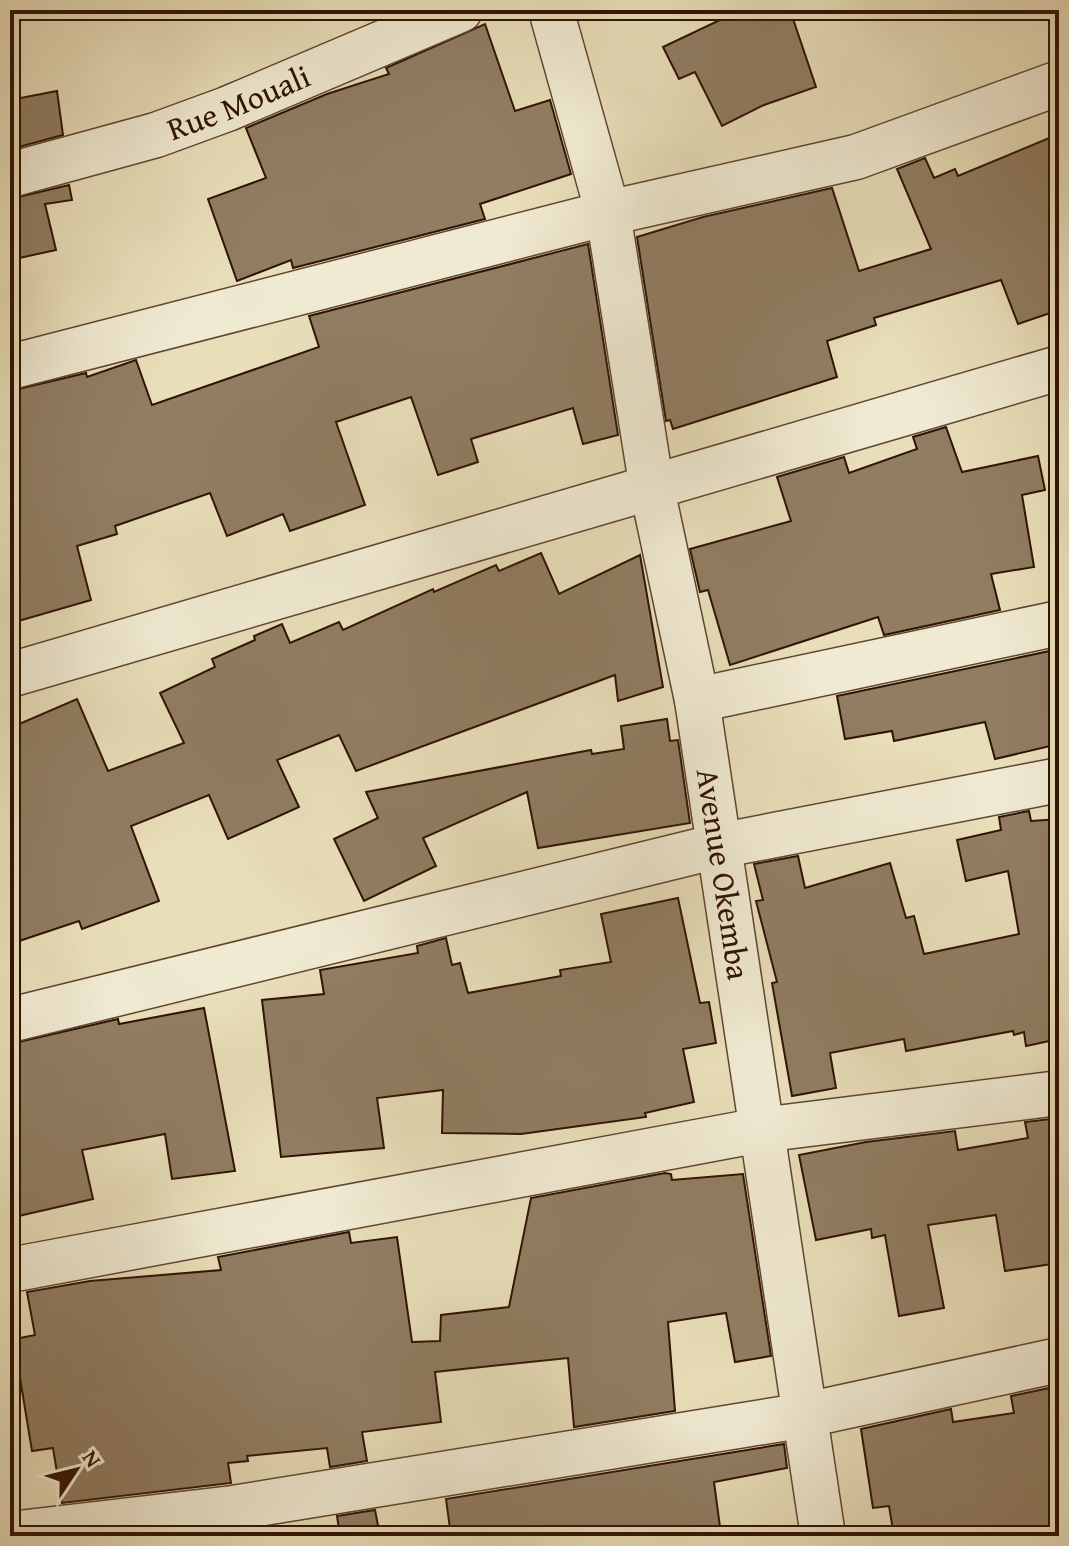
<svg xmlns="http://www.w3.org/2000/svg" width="1069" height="1546" viewBox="0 0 1069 1546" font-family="'Gentium Book Plus',serif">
  <rect width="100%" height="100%" fill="#e8deb9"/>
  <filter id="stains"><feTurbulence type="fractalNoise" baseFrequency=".0025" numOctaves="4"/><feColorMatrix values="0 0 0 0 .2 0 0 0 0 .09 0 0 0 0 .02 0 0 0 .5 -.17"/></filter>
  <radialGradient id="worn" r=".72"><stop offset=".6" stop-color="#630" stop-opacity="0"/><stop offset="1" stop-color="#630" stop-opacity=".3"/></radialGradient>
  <g fill="#907d62" stroke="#301304" stroke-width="2">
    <path d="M741,10H790L816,87L764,105L722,126L695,72L679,79L663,47Z"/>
    <path d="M485,24L515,111L550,100L571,174L480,204L485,219L293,268L291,260L237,281L208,199L266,178L246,128L327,94L389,74L386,68Z"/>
    <path d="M57,91L63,135L15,148L10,100Z"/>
    <path d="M1059,134V310L1018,324L1001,280L874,318L876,325L827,341L837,377L673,429L670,420L666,421L637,237L703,217L832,188L859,271L931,249L897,169L925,158L934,178L955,169L958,176Z"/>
    <path d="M69,185L72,200L45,204L56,250L10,260V199Z"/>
    <path d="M588,244L618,435L583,444L573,408L471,439L478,462L438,475L411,397L336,422L365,505L290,531L283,514L227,536L210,493L115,526L117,534L77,546L91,600L15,622L10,605V391L86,373L87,377L136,360L152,405L319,347L309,316Z"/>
    <path d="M946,427L962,472L1038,456L1045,490L1022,495L1034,567L991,574L1000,610L884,635L878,617L730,665L708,590L700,592L690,549L791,521L777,477L844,457L849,473L917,449L913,437Z"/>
    <path d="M541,553L559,594L640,555L663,687L618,701L615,675L356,771L339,735L277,760L299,807L228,839L209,795L131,826L159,901L82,929L79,921L10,944V728L77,699L108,771L184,743L160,693L215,667L212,659L255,640L254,636L282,624L290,643L339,622L343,630L433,589L434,592L496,565L499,571Z"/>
    <path d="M1059,649V744L995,759L985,722L894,741L892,731L845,739L837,696Z"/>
    <path d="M667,719L670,741L678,740L690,823L538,848L527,792L423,838L436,866L364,901L334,839L378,818L366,792L591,750L592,754L624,749L621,726Z"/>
    <path d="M1029,811L1031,821L1059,819V1039L1026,1046L1024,1032L1014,1035L1013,1031L906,1051L904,1039L830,1053L836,1088L792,1096L772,983L777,982L756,901L763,900L754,864L798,856L805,888L890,863L906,918L914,916L924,954L1019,934L1008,871L966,881L957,840L1001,830L999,817Z"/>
    <path d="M678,898L700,1003L709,1002L716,1043L683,1049L694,1102L645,1113L646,1117L521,1134L442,1133L443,1090L377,1098L384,1148L281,1157L262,1000L324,994L320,970L418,953L417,946L446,938L452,965L460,963L468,993L561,976L560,970L611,962L601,914Z"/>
    <path d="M204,1008L235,1171L172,1179L165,1134L82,1150L93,1199L10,1218V1044L118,1019L119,1024Z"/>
    <path d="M1059,1118V1263L1005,1271L996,1215L928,1225L944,1308L899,1316L885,1235L872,1238L871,1229L816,1240L799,1155L866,1142L955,1131L958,1150L1028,1138L1025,1122Z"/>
    <path d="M665,1173L671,1174L672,1180L743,1174L771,1356L735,1362L726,1313L668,1322L675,1411L574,1427L568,1358L435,1372L441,1422L362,1432L367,1461L330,1467L327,1448L247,1456L248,1461L228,1463L231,1483L62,1503L53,1448L32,1451L19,1372L10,1374V1340L35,1335L27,1292L90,1281L221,1270L218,1257L349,1232L351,1243L397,1237L412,1342L440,1341L441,1315L509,1307L531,1198Z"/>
    <path d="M1059,1386V1526L1007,1536H894L889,1506L873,1508L861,1429L951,1409L953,1422L1014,1413L1011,1396Z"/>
    <path d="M784,1444L787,1468L714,1482L720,1527L649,1536H451L446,1499Z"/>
    <path d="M375,1510L380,1536H340L337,1516Z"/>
  </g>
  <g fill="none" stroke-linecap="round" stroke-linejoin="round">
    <g stroke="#5e4631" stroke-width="47">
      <g id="minor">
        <path id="s1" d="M551,10L608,213L652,489L697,700L823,1536"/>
        <path id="s2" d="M10,175L156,135L227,109L460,10"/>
        <path d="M10,367L608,213L856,157L1059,83"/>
        <path d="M10,675L1059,368"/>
        <path d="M697,700L1059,623"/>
        <path d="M10,1020L718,846L1059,780"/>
        <path d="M10,1270L761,1130L1059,1093"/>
        <path d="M10,1534L233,1508L806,1415L1059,1360"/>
      </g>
    </g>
    <use href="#minor" stroke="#f0ead2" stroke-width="44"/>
  </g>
  <g text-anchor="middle" stroke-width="7" stroke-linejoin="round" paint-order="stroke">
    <g font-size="32" fill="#301304" stroke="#f0ead2">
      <text dy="11" stroke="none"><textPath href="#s2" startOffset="240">Rue Mouali</textPath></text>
      <text dy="11" stroke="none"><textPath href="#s1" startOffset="882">Avenue Okemba</textPath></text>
    </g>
  </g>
  <rect width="1069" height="1546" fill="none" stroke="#e8deb9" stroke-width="40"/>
  <rect x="12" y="12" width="1045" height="1522" fill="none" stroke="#301304" stroke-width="4"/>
  <rect x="20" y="20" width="1029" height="1506" fill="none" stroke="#301304" stroke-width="2"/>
  <g transform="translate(76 1470) rotate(55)" stroke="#f0ead2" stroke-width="6" paint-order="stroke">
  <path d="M0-6L14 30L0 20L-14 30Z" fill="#301304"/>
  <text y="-12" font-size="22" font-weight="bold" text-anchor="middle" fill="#301304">N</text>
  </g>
  <rect width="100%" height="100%" filter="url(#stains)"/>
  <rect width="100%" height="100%" fill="url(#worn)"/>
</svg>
